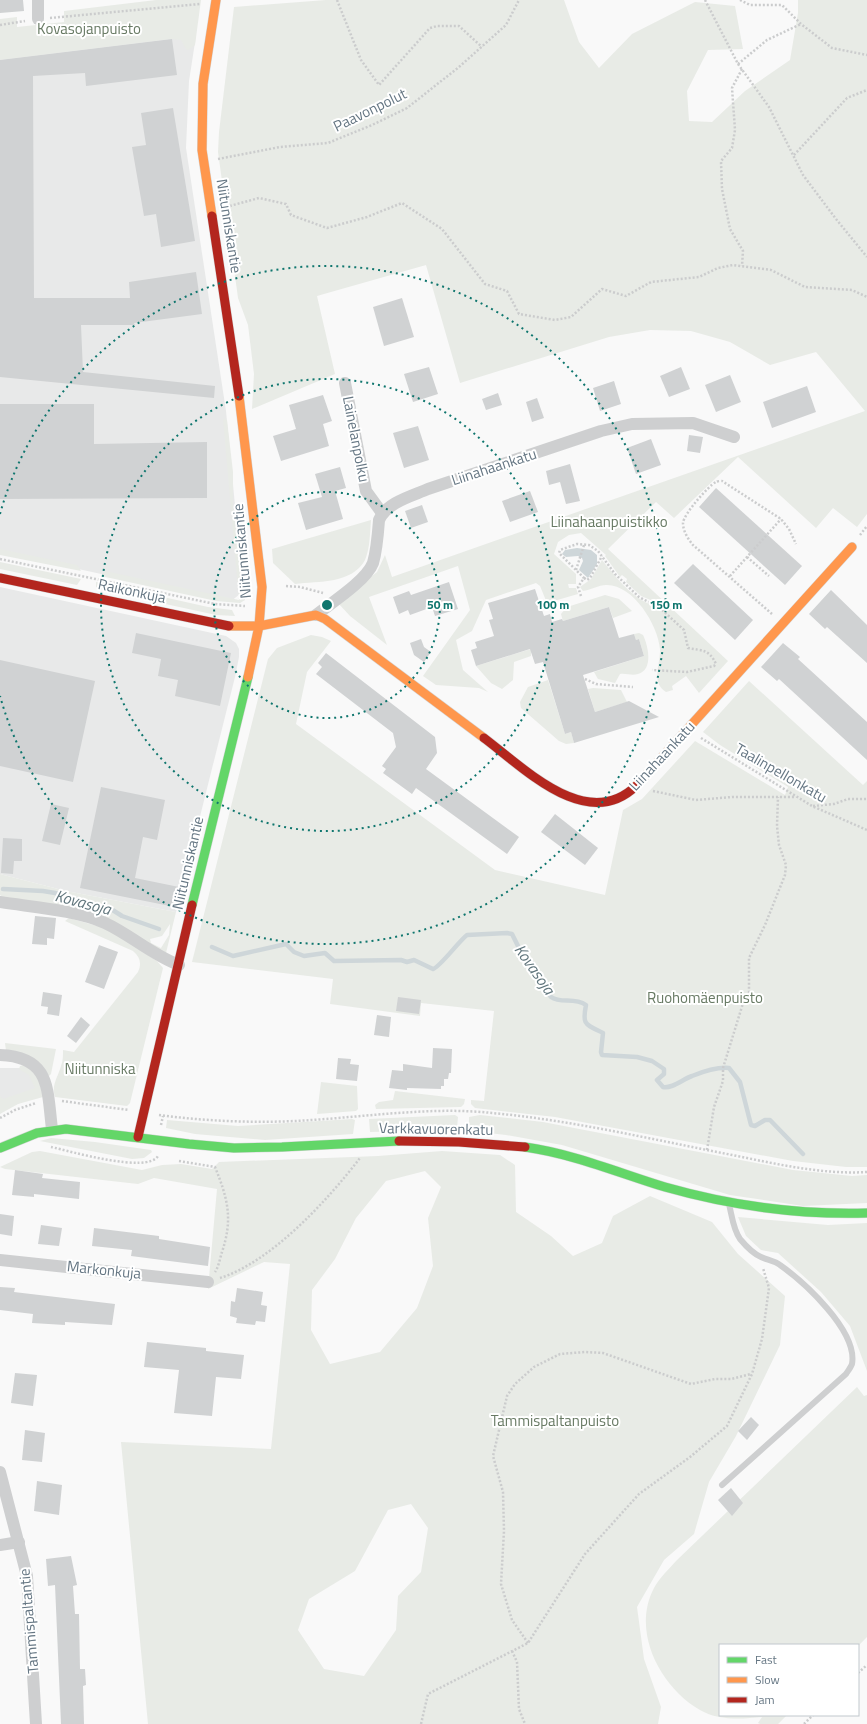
<svg xmlns="http://www.w3.org/2000/svg" width="867" height="1724" viewBox="0 0 867 1724" font-family="'Titillium Web',sans-serif">
  <rect width="100%" height="100%" fill="#f9f9f9"/>
  <g fill="#e8e9e9">
    <path d="M196,36L189,81L186,148L226,411L238,537L246,589L230,602L0,552V60Z"/>
    <path d="M0,587L226,636L236,643L239,649V657L235,677L176,912L66,891L0,874Z"/>
    <path d="M0,1068H20L40,1082L32,1098L0,1111Z"/>
  </g>
  <g fill="#e8ebe6" fill-rule="evenodd">
    <path d="M156,0H201L195,45L188,50L186,49L181,40L172,39L0,60V19L17,17V27L64,22V11Z"/>
    <path d="M326,0H564L579,42L599,68L632,34L695,2L735,6L743,49L708,50L687,91L689,121L712,122L745,91L790,60L798,13V0H867V514L857,527L833,508L816,528L738,457L674,518L656,502L608,549L728,661L699,693L686,676L672,686L673,690L666,692C650,682 661,663 660,649C658,625 633,584 606,585C599,585 590,590 583,591L580,587L591,579L602,560C616,577 629,595 649,604L653,601L641,596L626,582L627,579L622,575L620,577L605,556L606,555L581,533L569,535L558,542L554,554L576,574V584H568L569,588H576L578,594L547,603L540,586L536,583L486,600L472,631L456,640L463,670L488,692L479,688L436,685L423,676L470,610L458,566L369,597L387,645L350,616L338,603L377,572L385,555L392,577L865,411L816,352L770,365L730,342L691,331L650,330L609,337L460,383L426,265L317,296L335,374L252,409L254,374L248,325L238,298L218,152L219,132L234,7Z"/>
    <path d="M223,419L227,420L233,472V507L246,585L245,600L240,603L216,601L101,576L105,571L239,600Z"/>
    <path d="M371,520C370,532 370,549 365,560C352,584 319,581 295,584L273,563L272,549Z"/>
    <path d="M0,549L77,565L81,571L0,555Z"/>
    <path d="M0,562L81,579L77,585L0,569Z"/>
    <path d="M96,582L208,607L232,610L235,616L216,615L101,590L96,587Z"/>
    <path d="M605,595L619,599L632,611L613,618L609,607L563,621L561,614L567,607Z"/>
    <path d="M639,633L643,635C648,645 654,670 638,674C632,676 626,673 620,674L615,683L598,679L594,672L644,656L639,639L636,640L634,634Z"/>
    <path d="M311,635L322,637L331,641L307,672L296,724L495,870L605,895L623,810L642,799L695,741L785,795L788,787L720,745L703,732L749,681L863,785L867,781V1167H846L793,1161L555,1117L475,1108L471,1104V1100L484,1101L494,1011L421,1003L420,1016L330,1004L333,979L192,962L268,659L277,648Z"/>
    <path d="M531,649V656L514,662L513,680L502,689L491,683L476,666Z"/>
    <path d="M548,680L565,734L571,732L574,743L566,744L559,741L521,708L520,702L528,687Z"/>
    <path d="M593,688L621,690L627,702L595,712L588,689Z"/>
    <path d="M0,874L66,891L176,912L166,953L114,924L3,897L0,895ZM170,924L169,935L161,948L151,943L150,939L162,936Z"/>
    <path d="M69,918L108,929L157,961L163,968L130,1103L127,1106L55,1097C51,1085 58,1077 61,1066C63,1061 63,1056 63,1050L74,1052L138,972C142,963 140,957 133,951L65,921Z"/>
    <path d="M5,1043L56,1049L51,1074L49,1076C39,1058 26,1053 6,1051Z"/>
    <path d="M25,1064L38,1075L43,1097L18,1104L0,1114V1096L3,1099L35,1088L29,1075L19,1069L20,1066Z"/>
    <path d="M321,1082L357,1086L358,1109L356,1111L317,1114Z"/>
    <path d="M395,1091L465,1099L464,1104L461,1107L376,1109L375,1105L379,1102L393,1100Z"/>
    <path d="M455,1115L458,1117L457,1128L454,1130L370,1132L369,1119Z"/>
    <path d="M480,1115L543,1122L793,1170L852,1176L867,1175V1203L803,1206L730,1195L562,1145L506,1135L471,1131L469,1129V1117Z"/>
    <path d="M352,1119L355,1120L353,1134L265,1140L195,1134L166,1128L167,1120L238,1126Z"/>
    <path d="M51,1138L95,1142L151,1150L152,1152L144,1158L132,1159L40,1141Z"/>
    <path d="M40,1151L142,1170L162,1165L181,1164L212,1169L219,1162L378,1156L442,1151L500,1155L515,1165L516,1212L551,1236L573,1256L602,1243L613,1216L650,1196L712,1222L738,1254L785,1296L780,1345L736,1436L709,1482L694,1534L664,1560L637,1607L644,1659L661,1707L658,1724H148L121,1442L271,1449L290,1264L264,1262L208,1289L217,1189L154,1178L138,1184L5,1169L0,1167L32,1152ZM425,1171L441,1187L428,1218L433,1266L417,1308L380,1352L330,1364L311,1330L312,1290L335,1259L356,1218L386,1181ZM411,1504L428,1528L421,1572L398,1596L396,1630L364,1676L324,1669L298,1630L309,1599L355,1571L388,1510Z"/>
    <path d="M738,1217L828,1225L867,1223V1371L850,1326L821,1292L778,1253L761,1250L746,1236Z"/>
    <path d="M857,1387L864,1396L867,1395V1637L858,1646L720,1645V1715H787L778,1724H760L758,1723L762,1717C742,1719 719,1721 700,1710C660,1687 631,1631 654,1588C660,1577 669,1569 677,1560Z"/>
  </g>
  <path fill="#ced6d9" d="M577,548L591,550L597,555V564L588,578L579,570L583,561L582,558L578,556L566,557L562,554L565,550Z"/>
  <g fill="none" stroke-linecap="round" stroke-linejoin="round">
    <g stroke="#ced6d9" stroke-width="4.5">
      <path d="M3,889L43,891L55,893L111,909L122,916L159,929"/>
      <path d="M212,947L233,956L286,944L294,952L304,956L325,953L334,961L401,960L407,962L414,960L433,969C440,967 459,941 467,935L507,933L512,934L522,954L534,965L538,977L551,997C561,1004 574,997 586,1005C582,1025 585,1024 603,1033L601,1052L602,1055L637,1057L652,1061L664,1069V1074L657,1080L663,1087C672,1089 683,1079 692,1076C702,1072 718,1067 729,1068L740,1082L751,1125L755,1126L765,1120H770L803,1154"/>
    </g>
  </g>
  <g fill="#d0d2d3">
    <path d="M0,0H23L24,11L0,13Z"/>
    <path d="M172,39L177,75L86,86L85,73L33,76L34,298H130L129,282L196,272L202,314L134,323L135,325H81L83,372L215,386L214,398L0,377V60Z"/>
    <path d="M173,108L195,241L161,247L156,214L144,216L132,147L146,145L141,113Z"/>
    <path d="M402,298L414,337L384,346L373,307Z"/>
    <path d="M429,367L438,394L413,402L404,374Z"/>
    <path d="M681,367L690,389L669,397L660,376Z"/>
    <path d="M730,375L741,402L716,412L705,385Z"/>
    <path d="M614,381L621,404L600,411L593,388Z"/>
    <path d="M807,386L816,412L772,428L763,402Z"/>
    <path d="M498,393L502,405L486,410L482,399Z"/>
    <path d="M323,395L332,421L323,424L329,446L281,461L273,436L296,429L289,405Z"/>
    <path d="M537,398L544,418L532,422L526,402Z"/>
    <path d="M0,404H94V444L207,442V498L0,499Z"/>
    <path d="M418,426L429,460L404,468L393,433Z"/>
    <path d="M689,435L703,437L700,453L687,451Z"/>
    <path d="M651,439L661,465L636,474L627,448Z"/>
    <path d="M570,464L580,501L566,504L560,482L549,485L546,471Z"/>
    <path d="M340,467L346,488L335,491L343,519L306,530L298,503L322,497L315,474Z"/>
    <path d="M716,488L802,566L785,585L699,507Z"/>
    <path d="M530,491L538,512L510,522L502,501Z"/>
    <path d="M422,505L428,522L411,528L405,511Z"/>
    <path d="M693,564L753,620L735,640L674,583Z"/>
    <path d="M449,582L458,609L435,616L432,607L410,615L408,610L399,614L393,597L409,591L411,595Z"/>
    <path d="M535,589L544,616L550,614L552,622L562,619L563,621L609,607L619,638L634,634L636,640L639,639L644,656L583,675L595,712L629,701L659,717L574,743L571,732L565,734L543,662L535,664L530,649L476,666L471,650L477,648L475,642L494,636L489,620L493,619L488,603Z"/>
    <path d="M831,590L867,625V663L827,627L825,629L809,614Z"/>
    <path d="M136,633L231,653L220,706L175,696L178,680L158,676L161,659L132,653Z"/>
    <path d="M421,639L424,647L431,652L424,662L414,655L410,643Z"/>
    <path d="M783,643L800,657L798,659L867,722V760L779,679L777,681L761,667Z"/>
    <path d="M326,653L435,737L437,753L426,769L519,837L507,854L416,788L412,794L383,773L386,769L382,766L396,747L393,733L316,674L322,667L318,663Z"/>
    <path d="M0,660L95,681L73,782L0,766Z"/>
    <path d="M101,787L165,800L157,840L143,837L135,878L179,887L175,907L80,888Z"/>
    <path d="M51,804L69,808L60,845L42,841Z"/>
    <path d="M555,814L598,848L585,865L541,832Z"/>
    <path d="M3,838L22,839V861H14L13,874L1,873Z"/>
    <path d="M35,916L56,918L54,939L47,938V945L32,944Z"/>
    <path d="M99,945L118,952L104,989L85,982Z"/>
    <path d="M43,992L62,995L59,1016L47,1014L48,1007L41,1006Z"/>
    <path d="M398,997L421,1000L419,1014L396,1011Z"/>
    <path d="M377,1015L391,1017L389,1037L374,1035Z"/>
    <path d="M81,1017L90,1025L76,1043L67,1036Z"/>
    <path d="M433,1048L452,1049L451,1073H449L448,1079H444V1086H441V1089L407,1088V1090L389,1088L392,1070L403,1071V1064L432,1068Z"/>
    <path d="M338,1058L351,1059L350,1064L359,1065L357,1081L336,1079Z"/>
    <path d="M15,1170L43,1174L42,1178L80,1182L79,1199L34,1194V1197L12,1195Z"/>
    <path d="M0,1214L14,1216L12,1236L0,1234Z"/>
    <path d="M41,1225L62,1228L59,1246L38,1244Z"/>
    <path d="M94,1228L159,1236V1239L210,1247L208,1266L131,1256L132,1250L92,1246Z"/>
    <path d="M0,1287L15,1288L14,1292L115,1304L112,1325L65,1322V1325L32,1323L33,1314L0,1310Z"/>
    <path d="M237,1288L263,1292L261,1305L267,1306L265,1322L256,1321L255,1325L236,1323L237,1318L230,1316L231,1301L235,1302Z"/>
    <path d="M147,1342L206,1348V1351L244,1355L241,1379L216,1377L212,1416L174,1413L179,1370L144,1367Z"/>
    <path d="M15,1373L37,1375L33,1406L11,1403Z"/>
    <path d="M751,1417L759,1425L747,1440L738,1431Z"/>
    <path d="M25,1430L45,1433L42,1462L22,1460Z"/>
    <path d="M37,1481L62,1485L59,1515L34,1511Z"/>
    <path d="M731,1488L743,1503L732,1516L718,1500Z"/>
    <path d="M71,1556L77,1585L73,1586L75,1614H79L80,1669H85L86,1685L83,1686L84,1724H61L55,1585L48,1586L46,1559Z"/>
  </g>
  <g fill="none" stroke-linecap="round" stroke-linejoin="round">
    <g stroke="#d5d6d7" stroke-width="10">
      <g id="fast">
        <path d="M192,905L248,677"/>
        <path d="M525,1147C574,1154 619,1173 665,1187C732,1206 798,1215 867,1213"/>
        <path d="M0,1148L37,1133L66,1129L189,1144L234,1148L282,1147L399,1141"/>
      </g>
    </g>
    <g stroke="#d5d6d7" stroke-width="10">
      <g id="slow">
        <path d="M212,216L202,150L203,84L216,0"/>
        <path d="M239,396L262,587L259,626L248,677"/>
        <path d="M229,626H259L316,615L325,619L484,738"/>
        <path d="M636,786L852,547"/>
      </g>
    </g>
    <g stroke="#d5d6d7" stroke-width="10">
      <g id="jam">
        <path d="M212,216L239,396"/>
        <path d="M0,578L229,626"/>
        <path d="M484,738C524,768 587,833 636,786"/>
        <path d="M138,1137L192,905"/>
        <path d="M399,1141L459,1142L525,1147"/>
      </g>
    </g>
    <g stroke="#cbcccd" stroke-width="2.5" stroke-dasharray="2 2" stroke-linecap="butt">
      <path d="M337,0L361,60L379,85L430,28L437,26H459L482,47"/>
      <path d="M705,0L738,64L769,107L803,175L836,219L867,257"/>
      <path d="M740,0L750,5H782L801,24L832,48L867,55"/>
      <path d="M50,18L200,4"/>
      <path d="M0,25L25,21"/>
      <path d="M738,64L767,40L801,24"/>
      <path d="M742,69L732,88L735,130L732,148L721,161L722,189L730,229L743,251L742,266"/>
      <path d="M794,155L847,98L867,90"/>
      <path d="M218,159L280,147L328,143L372,125L407,108L459,67L506,25L519,0"/>
      <path d="M226,207L259,198L286,204L291,215L327,228L367,217L402,203L442,229L485,284L507,291L519,314L555,320L571,317L602,289L626,296L651,282L699,277L718,268L733,265L771,270L805,287L852,290L867,297"/>
      <path d="M860,535L867,526"/>
      <path d="M747,557L769,576"/>
      <path d="M0,559L215,604L245,606"/>
      <path d="M576,570L584,545"/>
      <path d="M730,576L781,519"/>
      <path d="M584,578L587,580L590,578L602,556"/>
      <path d="M286,586L300,587L323,593"/>
      <path d="M581,596L578,587L584,578L559,553L560,550L577,544L589,545L598,551L615,574L639,597L660,608L684,630L688,648C703,651 709,649 716,664L714,666L687,672L652,670"/>
      <path d="M772,614L693,545C688,539 683,531 683,523C683,515 709,485 716,482C717,481 721,481 722,481L781,519L789,529L796,544"/>
      <path d="M585,679L596,684L633,687"/>
      <path d="M701,738L812,806L867,830"/>
      <path d="M653,791L696,800L732,797H796"/>
      <path d="M813,806L834,804L848,799H867"/>
      <path d="M62,1101L129,1110"/>
      <path d="M159,1115C204,1121 250,1123 295,1121C359,1118 429,1106 492,1113C569,1120 646,1138 722,1153C769,1162 818,1175 867,1172"/>
      <path d="M0,1118L15,1110L36,1103"/>
      <path d="M161,1125L163,1116"/>
      <path d="M51,1147C70,1151 147,1174 158,1156"/>
      <path d="M707,1150L714,1107L723,1081V1068L744,1000L749,993V958L765,925L785,875L786,865L779,845L777,826L778,797"/>
      <path d="M179,1161L215,1167C228,1199 233,1219 222,1252C220,1258 219,1266 215,1272"/>
      <path d="M220,1278C271,1262 327,1201 360,1158"/>
      <path d="M528,1643L512,1620L501,1584L504,1531L503,1492L493,1456L507,1396L515,1384L534,1367L560,1354L585,1352L603,1353L691,1384L715,1379H731L751,1374"/>
      <path d="M512,1651L517,1662L519,1709L525,1724"/>
      <path d="M858,1673L867,1665"/>
      <path d="M421,1724L428,1694L528,1643L585,1554L639,1494L690,1457L727,1426L752,1374L762,1339L769,1288L763,1268"/>
      <path d="M804,1724L813,1715"/>
    </g>
    <path stroke="#cecfd0" stroke-width="6" d="M722,1485L846,1374C848,1371 851,1367 852,1364C858,1331 804,1282 780,1265C775,1261 767,1260 761,1257C754,1254 745,1245 740,1239C733,1229 732,1216 729,1204"/>
    <g stroke="#cecfd0" stroke-width="12">
      <path d="M38,0V19"/>
      <path d="M345,383L366,491L382,513"/>
      <path d="M316,615C331,603 366,581 373,563C377,549 378,534 379,520C387,502 412,496 428,489L601,431L632,424L693,423L734,437"/>
      <path d="M0,902C31,907 76,910 105,923C131,935 152,955 179,965"/>
      <path d="M0,1055C51,1057 47,1089 52,1129"/>
      <path d="M0,1260L208,1282"/>
      <path d="M0,1472L27,1576L36,1724"/>
      <path d="M0,1545L19,1542"/>
    </g>
    <use href="#fast" stroke="#63d668" stroke-width="9"/>
    <use href="#slow" stroke="#ff974d" stroke-width="9"/>
    <use href="#jam" stroke="#b3261e" stroke-width="9"/>
  </g>
  <g fill="none" stroke="#0f766e" stroke-width="2" stroke-dasharray="2 4">
    <circle cx="327" cy="605" r="113"/>
    <circle cx="327" cy="605" r="226"/>
    <path d="M0 514A339 339 0 1 1 0 696"/>
  </g>
  <g text-anchor="middle" stroke-width="4" stroke-linejoin="round" paint-order="stroke">
    <g font-size="15" fill="#687a64" stroke="#fff">
      <text x="89" y="34">Kovasojanpuisto</text>
      <text x="609" y="527">Liinahaanpuistikko</text>
      <text x="705" y="1003">Ruohomäenpuisto</text>
      <text x="100" y="1074">Niitunniska</text>
      <text x="555" y="1426">Tammispaltanpuisto</text>
    </g>
    <g font-size="15" fill="#657683" stroke="#fff">
      <text transform="translate(370 110) rotate(-26)" y="5">Paavonpolut</text>
      <text transform="translate(229 226) rotate(81)" y="5">Niitunniskantie</text>
      <text transform="translate(356 439) rotate(79)" y="5">Lainelanpolku</text>
      <text transform="translate(494 467) rotate(-18)" y="5">Liinahaankatu</text>
      <text transform="translate(242 551) rotate(-95)" y="5">Niitunniskantie</text>
      <text transform="translate(132 591) rotate(12)" y="5">Raikonkuja</text>
      <text transform="translate(662 756) rotate(-47)" y="5">Liinahaankatu</text>
      <text transform="translate(781 773) rotate(30)" y="5">Taalinpellonkatu</text>
      <text transform="translate(188 863) rotate(-77)" y="5">Niitunniskantie</text>
      <text transform="translate(436 1129) rotate(1)" y="5">Varkkavuorenkatu</text>
      <text transform="translate(104 1270) rotate(6)" y="5">Markonkuja</text>
      <text transform="translate(29 1621) rotate(-95)" y="5">Tammispaltantie</text>
    </g>
    <g font-size="16" font-style="italic" fill="#60757c" stroke="#fff">
      <text transform="translate(83 902) rotate(15)" y="6">Kovasoja</text>
      <text transform="translate(535 969) rotate(55)" y="6">Kovasoja</text>
    </g>
  </g>
  <circle cx="327" cy="605" r="6" fill="#0f766e" stroke="#fff" stroke-width="2"/>
  <g font-size="12" text-anchor="middle" font-weight="bold" fill="#0f766e" stroke="#fff" stroke-width="4" stroke-linejoin="round" paint-order="stroke">
    <text x="440" y="609">50 m</text>
    <text x="553" y="609">100 m</text>
    <text x="666" y="609">150 m</text>
  </g>
  <rect x="719" y="1644" width="140" height="72" fill="#ffffff" stroke="#c1c8cd"/>
  <rect x="727" y="1657" width="20" height="6" fill="#63d668" stroke="#c1c8cd"/>
  <text x="755" y="1664" font-size="12" fill="#657683">Fast</text>
  <rect x="727" y="1677" width="20" height="6" fill="#ff974d" stroke="#c1c8cd"/>
  <text x="755" y="1684" font-size="12" fill="#657683">Slow</text>
  <rect x="727" y="1697" width="20" height="6" fill="#b3261e" stroke="#c1c8cd"/>
  <text x="755" y="1704" font-size="12" fill="#657683">Jam</text>
</svg>
